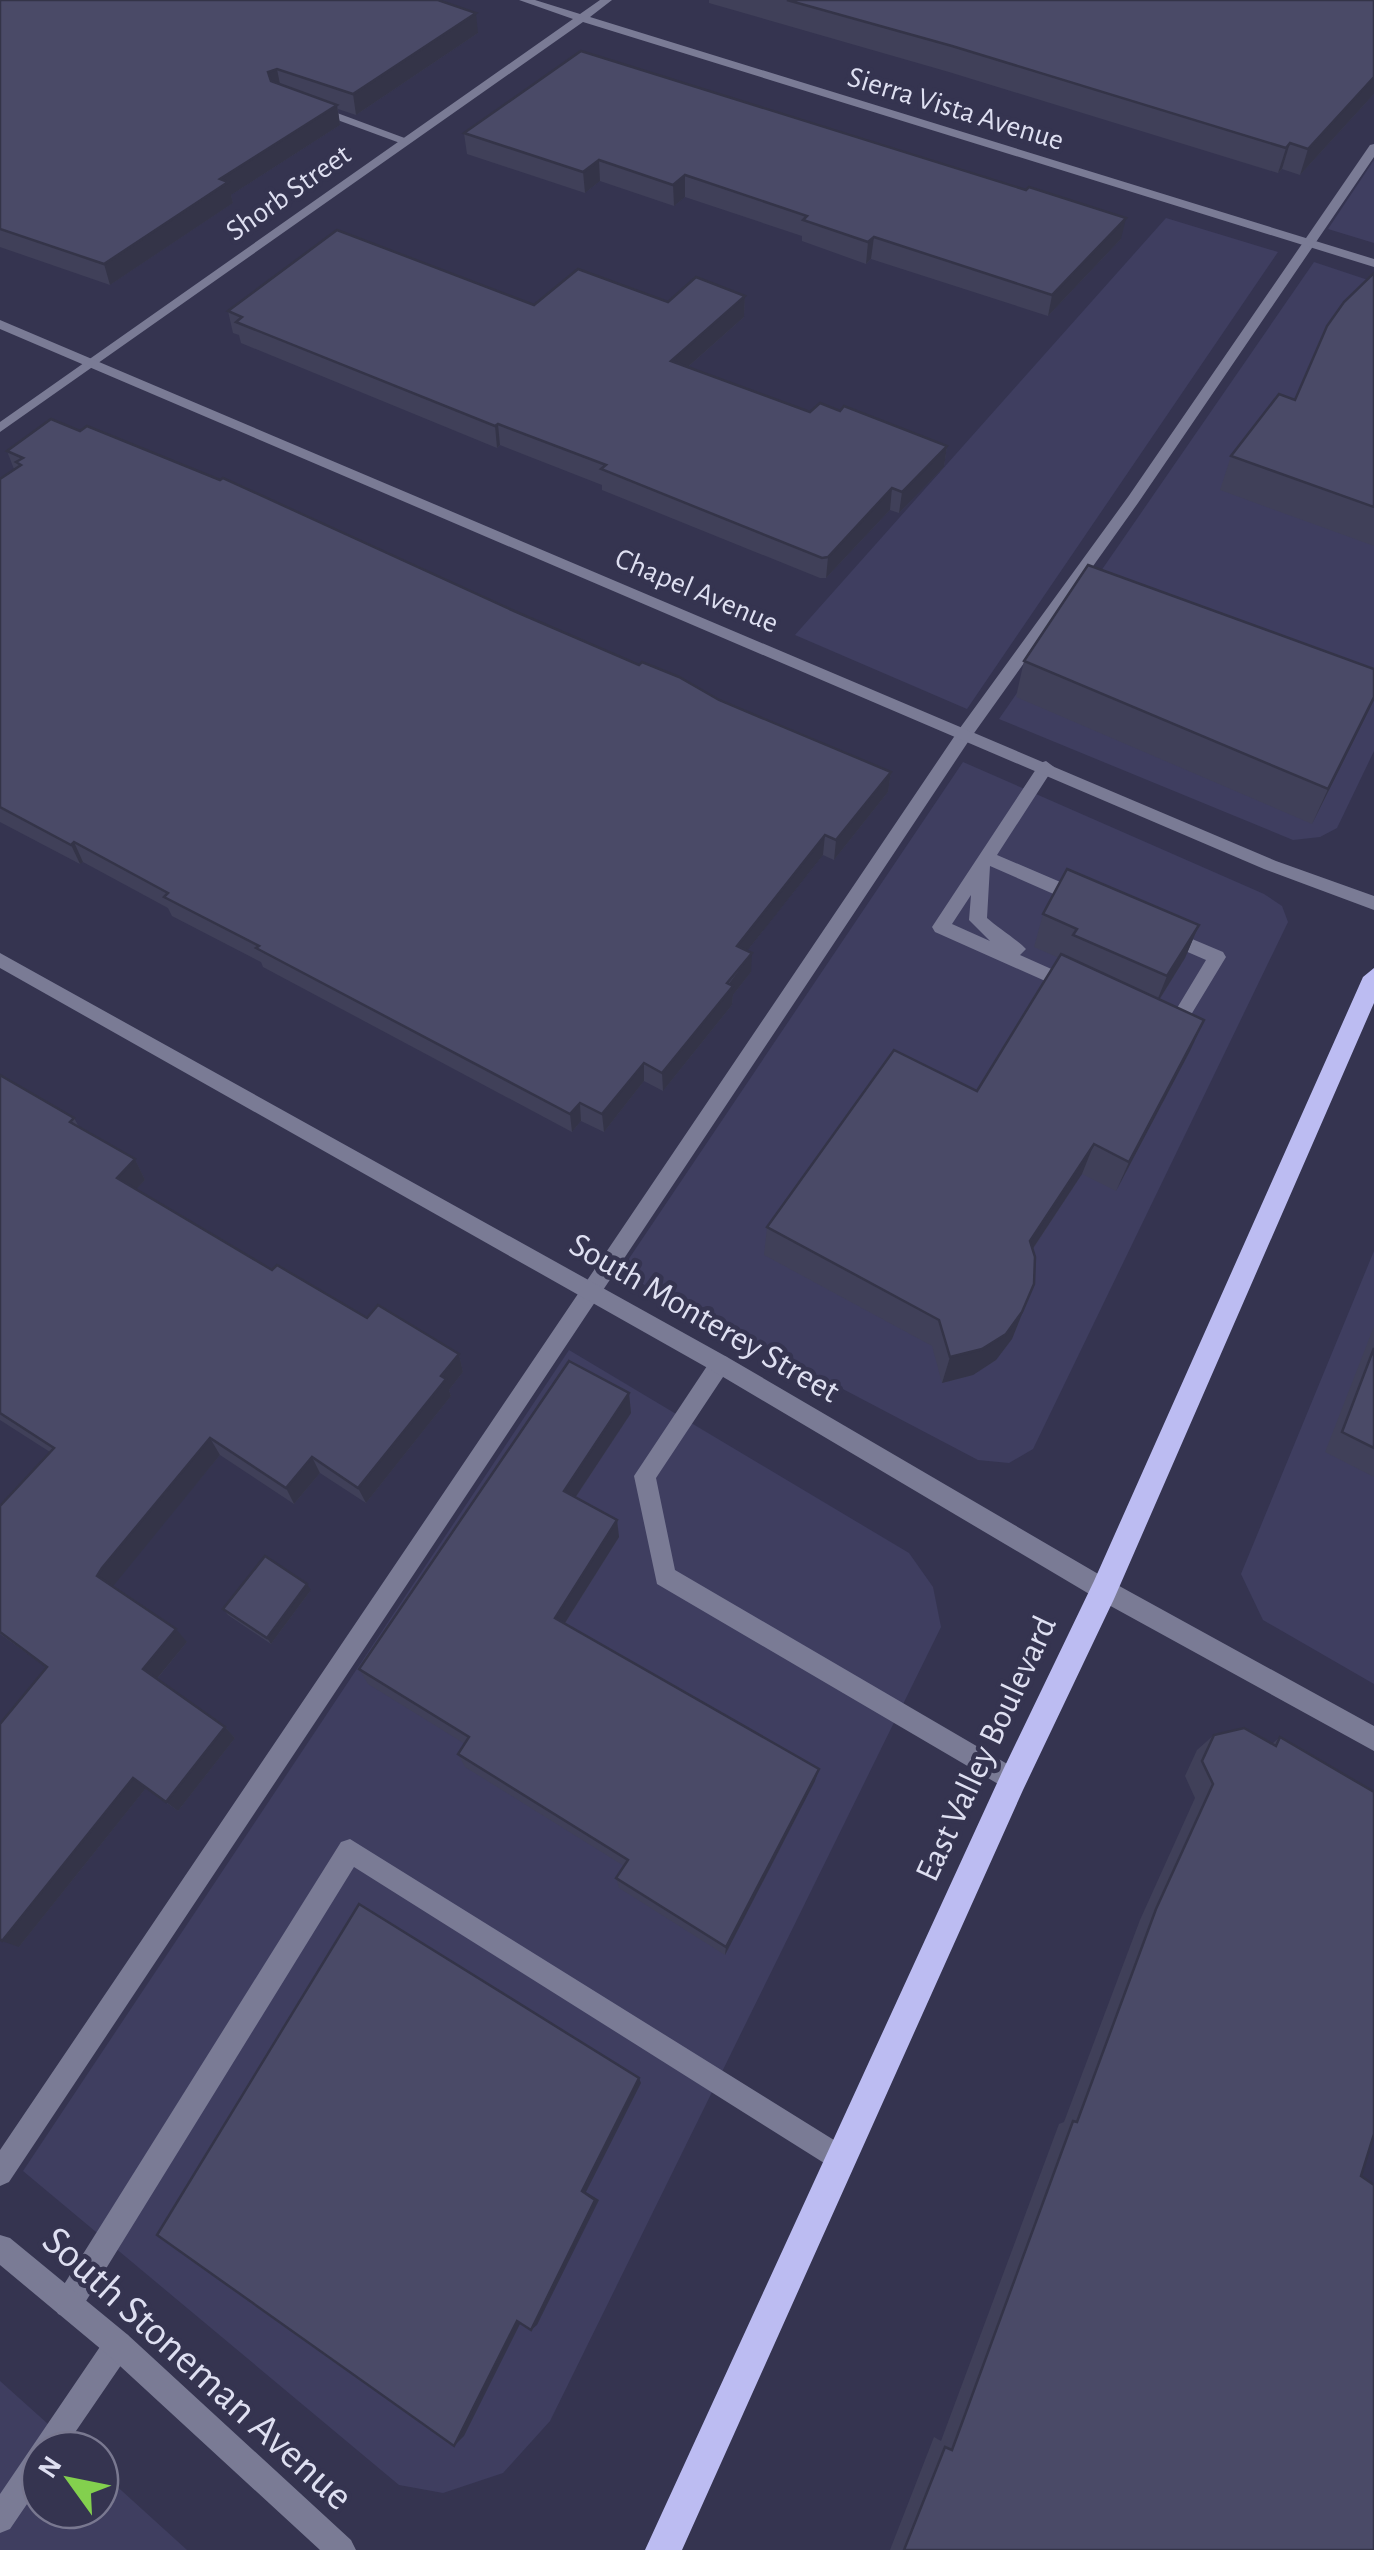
<svg xmlns="http://www.w3.org/2000/svg" width="1374" height="2550" viewBox="0 0 1374 2550" font-family="'Alegreya Sans',sans-serif">
  <rect width="100%" height="100%" fill="#353450"/>
  <g fill="#3f3e60">
    <path d="M1374,160V243L1328,229Z"/>
    <path d="M1166,218L1278,252L967,709L795,635Z"/>
    <path d="M1314,262L1374,282V751L1337,828L1320,837L1293,840L999,719Z"/>
    <path d="M963,762L1264,894L1282,906L1288,922L1033,1449L1009,1463L978,1460L620,1272Z"/>
    <path d="M1374,1251V1684L1263,1620L1241,1574Z"/>
    <path d="M569,1350L909,1553L933,1587L941,1627L550,2421L503,2473L443,2493L399,2485L23,2171Z"/>
    <path d="M0,2381L77,2450H40V2510H100V2471L187,2550H0Z"/>
  </g>
  <g fill="none" stroke-linecap="round" stroke-linejoin="round">
    <g fill="#7a7b95" fill-rule="evenodd">
      <path d="M313,107H321L410,140L400,143L313,111Z"/>
      <path d="M1374,144V157L1138,503L972,736L9,2182L0,2186V2150L960,728L1128,497L1370,145Z"/>
      <path d="M1046,761L1054,767L997,855L1086,893L1089,898L1080,904L1074,903L990,866L987,918C997,927 1020,942 1026,949L1020,955L1076,980L1079,985L1070,992L935,932L932,927L1040,763ZM971,895L969,920L990,941L952,924Z"/>
      <path d="M1166,928L1223,952L1226,957L1180,1033L1174,1035L1165,1028L1206,960L1160,940L1157,935Z"/>
      <path d="M720,1355L727,1357L730,1364L727,1371L656,1478L675,1570L1021,1772L1025,1780L1021,1788L1013,1792L1005,1788L657,1584L634,1476L713,1357Z"/>
      <path d="M350,1839L850,2150L854,2159L850,2168L841,2172L832,2168L354,1867L78,2314L68,2318L58,2314L54,2304L58,2294L341,1842Z"/>
      <path d="M118,2331L128,2335L132,2345L128,2355L63,2450H40V2485L10,2529L0,2533V2494L108,2335Z"/>
    </g>
    <g fill="#7a7b95" fill-rule="evenodd">
      <path d="M519,0H535L580,14L600,0H612L590,17L1374,259V267L583,22L0,432V422L573,19Z"/>
      <path d="M0,953L727,1357L1112,1582L1374,1726V1751L1096,1598L713,1371L0,968Z"/>
      <path d="M0,2235L10,2238L128,2335L351,2540L356,2550H320L108,2355L0,2265Z"/>
    </g>
    <path fill="#7a7b95" fill-rule="evenodd" d="M0,320L1276,861L1374,896V910L1264,869L0,329Z"/>
    <path fill="#bcbcf2" fill-rule="evenodd" d="M1374,968V1003L1114,1599L1023,1790L682,2550H645L1003,1770L1094,1581L1363,977Z"/>
  </g>
  <g fill="#404059">
    <path d="M0,0L478,33L356,115L338,109L340,125L231,195L233,203L110,285L0,247Z"/>
    <path d="M709,0H1374V94L1300,175L1282,169L1278,173L949,72L709,3Z"/>
    <path d="M464,133L1121,239L1048,316L871,259L866,264L802,241V236L685,197L674,206L600,181L585,193L467,154Z"/>
    <path d="M1374,273V546L1220,490L1231,456L1295,400Z"/>
    <path d="M745,296L744,317L688,367L810,412L947,446L944,467L899,513L890,510L826,578H820L602,490V485L500,445L497,448L241,343L239,335L233,333L228,311L668,302Z"/>
    <path d="M7,451L514,611L719,700L891,772L888,792L834,860L823,855L747,951L751,972L733,995L732,1005L663,1091L644,1081L604,1132L581,1121L572,1132L263,967L261,962L172,916L168,908L83,862L80,864L0,822V479L14,469Z"/>
    <path d="M1024,661L1374,669V700L1312,824L1016,697Z"/>
    <path d="M1043,914L1199,925L1185,958L1160,999L1204,1020L1190,1051L1116,1191L1082,1174L1033,1249L1034,1284L1012,1339L996,1360L973,1375L942,1383L932,1346L764,1255L767,1227L977,1091L1059,958L1034,947Z"/>
    <path d="M0,1075L74,1118L79,1127L135,1159L145,1180L136,1189L272,1270L367,1318L459,1354L463,1372L449,1390L451,1396L366,1503L320,1473L294,1504L220,1455L115,1582L113,1586L187,1642L157,1679L225,1727L235,1738L178,1811L146,1788L19,1947L47,1668L0,1634V1506L50,1452L0,1420Z"/>
    <path d="M1374,1326V1477L1325,1452Z"/>
    <path d="M629,1393L631,1413L576,1497L617,1520L619,1537L565,1624L815,1781L725,1955L619,1888L616,1878L624,1866L465,1767L458,1754L465,1744L368,1684L359,1669Z"/>
    <path d="M311,1590L271,1644L228,1615L223,1609Z"/>
    <path d="M1214,1735L1272,1744L1280,1737L1361,2176L1374,2550H890L934,2437L941,2441L1059,2124L1064,2122L1140,1920L1195,1798L1185,1776L1197,1750Z"/>
  </g>
  <g fill="#343448">
    <path d="M476,13L478,33L356,115L353,94Z"/>
    <path d="M277,69L281,89L272,93L268,72Z"/>
    <path d="M1374,77V94L1300,175L1308,149Z"/>
    <path d="M337,105L340,125L231,195L233,203L110,285L104,264L220,179Z"/>
    <path d="M1290,143L1282,169L1278,173L1286,148Z"/>
    <path d="M599,160L600,181L585,193L583,172Z"/>
    <path d="M685,175V197L674,206L673,185Z"/>
    <path d="M1126,218L1121,239L1048,316L1052,295Z"/>
    <path d="M874,237L871,259L866,264L868,242Z"/>
    <path d="M745,296L744,317L671,382V361Z"/>
    <path d="M498,424L500,445L497,448L495,426Z"/>
    <path d="M947,446L944,467L899,513L902,492Z"/>
    <path d="M892,488L890,510L826,578L828,557Z"/>
    <path d="M1374,697V700L1312,824L1328,789Z"/>
    <path d="M891,772L888,792L834,860L836,840Z"/>
    <path d="M825,835L823,855L736,965L737,946Z"/>
    <path d="M74,842L83,862L80,864L71,845Z"/>
    <path d="M1199,925L1185,958L1154,1008L1167,976Z"/>
    <path d="M752,953L751,972L733,995L732,1005L663,1091L662,1073Z"/>
    <path d="M1204,1020L1190,1051L1116,1191L1129,1162Z"/>
    <path d="M644,1063V1081L604,1132L602,1114Z"/>
    <path d="M580,1103L581,1121L572,1132L570,1114Z"/>
    <path d="M1094,1144L1082,1174L1020,1268L1030,1241Z"/>
    <path d="M135,1159L145,1180L128,1198L117,1178Z"/>
    <path d="M1034,1284L1012,1339L996,1360L973,1375L942,1383L950,1357Z"/>
    <path d="M459,1354L463,1372L449,1390L451,1396L366,1503L358,1488Z"/>
    <path d="M629,1393L631,1413L567,1510L564,1491Z"/>
    <path d="M210,1438L220,1455L110,1590L97,1576L102,1568Z"/>
    <path d="M312,1457L320,1473L294,1504L286,1488Z"/>
    <path d="M617,1520L619,1537L558,1634L555,1618Z"/>
    <path d="M307,1584L311,1590L271,1644L267,1638Z"/>
    <path d="M176,1629L187,1642L155,1681L143,1669Z"/>
    <path d="M225,1727L235,1738L178,1811L166,1802Z"/>
    <path d="M819,1769L815,1781L725,1955L726,1947Z"/>
    <path d="M133,1778L146,1788L19,1947L2,1941Z"/>
    <path d="M639,2078L641,2083L586,2192L599,2200L537,2325L531,2330L582,2191Z"/>
    <path d="M524,2316L464,2436L454,2446L517,2321Z"/>
  </g>
  <g fill="#4a4a67" stroke="#343448" stroke-width="2.5">
    <path d="M0,0H438L476,13L353,94L277,69L268,72L271,81L337,105L220,179L228,182L104,264L0,229Z"/>
    <path d="M787,0H1374V77L1308,149L1290,143L1286,148L952,46Z"/>
    <path d="M581,51L1026,190L1029,187L1126,218L1052,295L874,237L868,242L803,220L807,216L685,175L673,185L599,160L583,172L464,133Z"/>
    <path d="M337,230L534,305L578,269L668,302L696,277L745,296L671,361L810,412L820,403L840,411L844,406L947,446L902,492L892,488L828,557L822,558L601,469L606,465L498,424L495,426L236,322L242,317L228,311Z"/>
    <path d="M1374,273V507L1231,456L1279,394L1295,400L1327,326L1344,302Z"/>
    <path d="M51,419L80,431L87,426L220,480L223,478L514,611L639,665L642,662L679,677L719,700L891,772L836,840L825,835L737,946L752,953L727,983L733,986L662,1073L644,1063L602,1114L580,1103L570,1114L256,948L259,946L164,897L168,893L74,842L71,845L0,807V479L21,465L16,462L23,458L7,451Z"/>
    <path d="M1088,565L1374,669V697L1328,789L1024,661Z"/>
    <path d="M1067,869L1199,925L1167,976L1073,935L1077,929L1043,914Z"/>
    <path d="M1061,954L1204,1020L1129,1162L1094,1144L1030,1241L1035,1257L1034,1284L1022,1312L1006,1334L982,1349L950,1357L939,1320L767,1227L894,1050L977,1091Z"/>
    <path d="M0,1075L74,1118L70,1122L135,1159L117,1178L272,1270L277,1265L367,1318L378,1305L459,1354L441,1376L446,1379L358,1488L312,1457L286,1488L210,1438L102,1568L97,1576L176,1629L143,1669L225,1727L166,1802L133,1778L2,1941L0,1939V1724L47,1667L0,1632V1506L54,1448L0,1413Z"/>
    <path d="M1374,1348V1448L1342,1432Z"/>
    <path d="M569,1361L629,1393L564,1491L617,1520L555,1618L819,1769L726,1947L616,1878L628,1860L458,1754L469,1737L359,1669Z"/>
    <path d="M265,1556L307,1584L267,1638L223,1609Z"/>
    <path d="M1244,1728L1276,1746L1280,1737L1374,1792V2134L1361,2176L1374,2185V2550H904L945,2447L952,2450L1073,2121L1077,2122L1156,1909L1213,1784L1202,1761L1214,1735Z"/>
    <path d="M359,1904L639,2078L582,2191L595,2200L531,2330L517,2321L454,2446L157,2235Z"/>
  </g>
  <g text-anchor="middle" stroke-width="9" stroke-linejoin="round" paint-order="stroke">
    <g font-size="30" fill="#dedff1" stroke="#353450">
      <text transform="translate(956 108) rotate(17)" y="10">Sierra Vista Avenue</text>
      <text transform="translate(288 192) rotate(-35)" y="10">Shorb Street</text>
      <text transform="translate(697 590) rotate(23)" y="10">Chapel Avenue</text>
    </g>
    <g font-size="35" fill="#dedff1" stroke="#353450">
      <text transform="translate(705 1317) rotate(30)" y="12">South Monterey Street</text>
      <text transform="translate(985 1748) rotate(-65)" y="12">East Valley Boulevard</text>
    </g>
    <g font-size="42" fill="#dedff1" stroke="#353450">
      <text transform="translate(199 2367) rotate(42)" y="15">South Stoneman Avenue</text>
    </g>
  </g>
  <g transform="translate(70 2480) rotate(303)"><circle r="48" fill="#353450" stroke="#797890" stroke-width="2.5"/>
  <path d="M0-8L18 38L0 25L-18 38Z" fill="#83d04e"/>
  <text y="-15" font-size="28" font-weight="bold" text-anchor="middle" fill="#dedff1">N</text>
  </g>
</svg>
